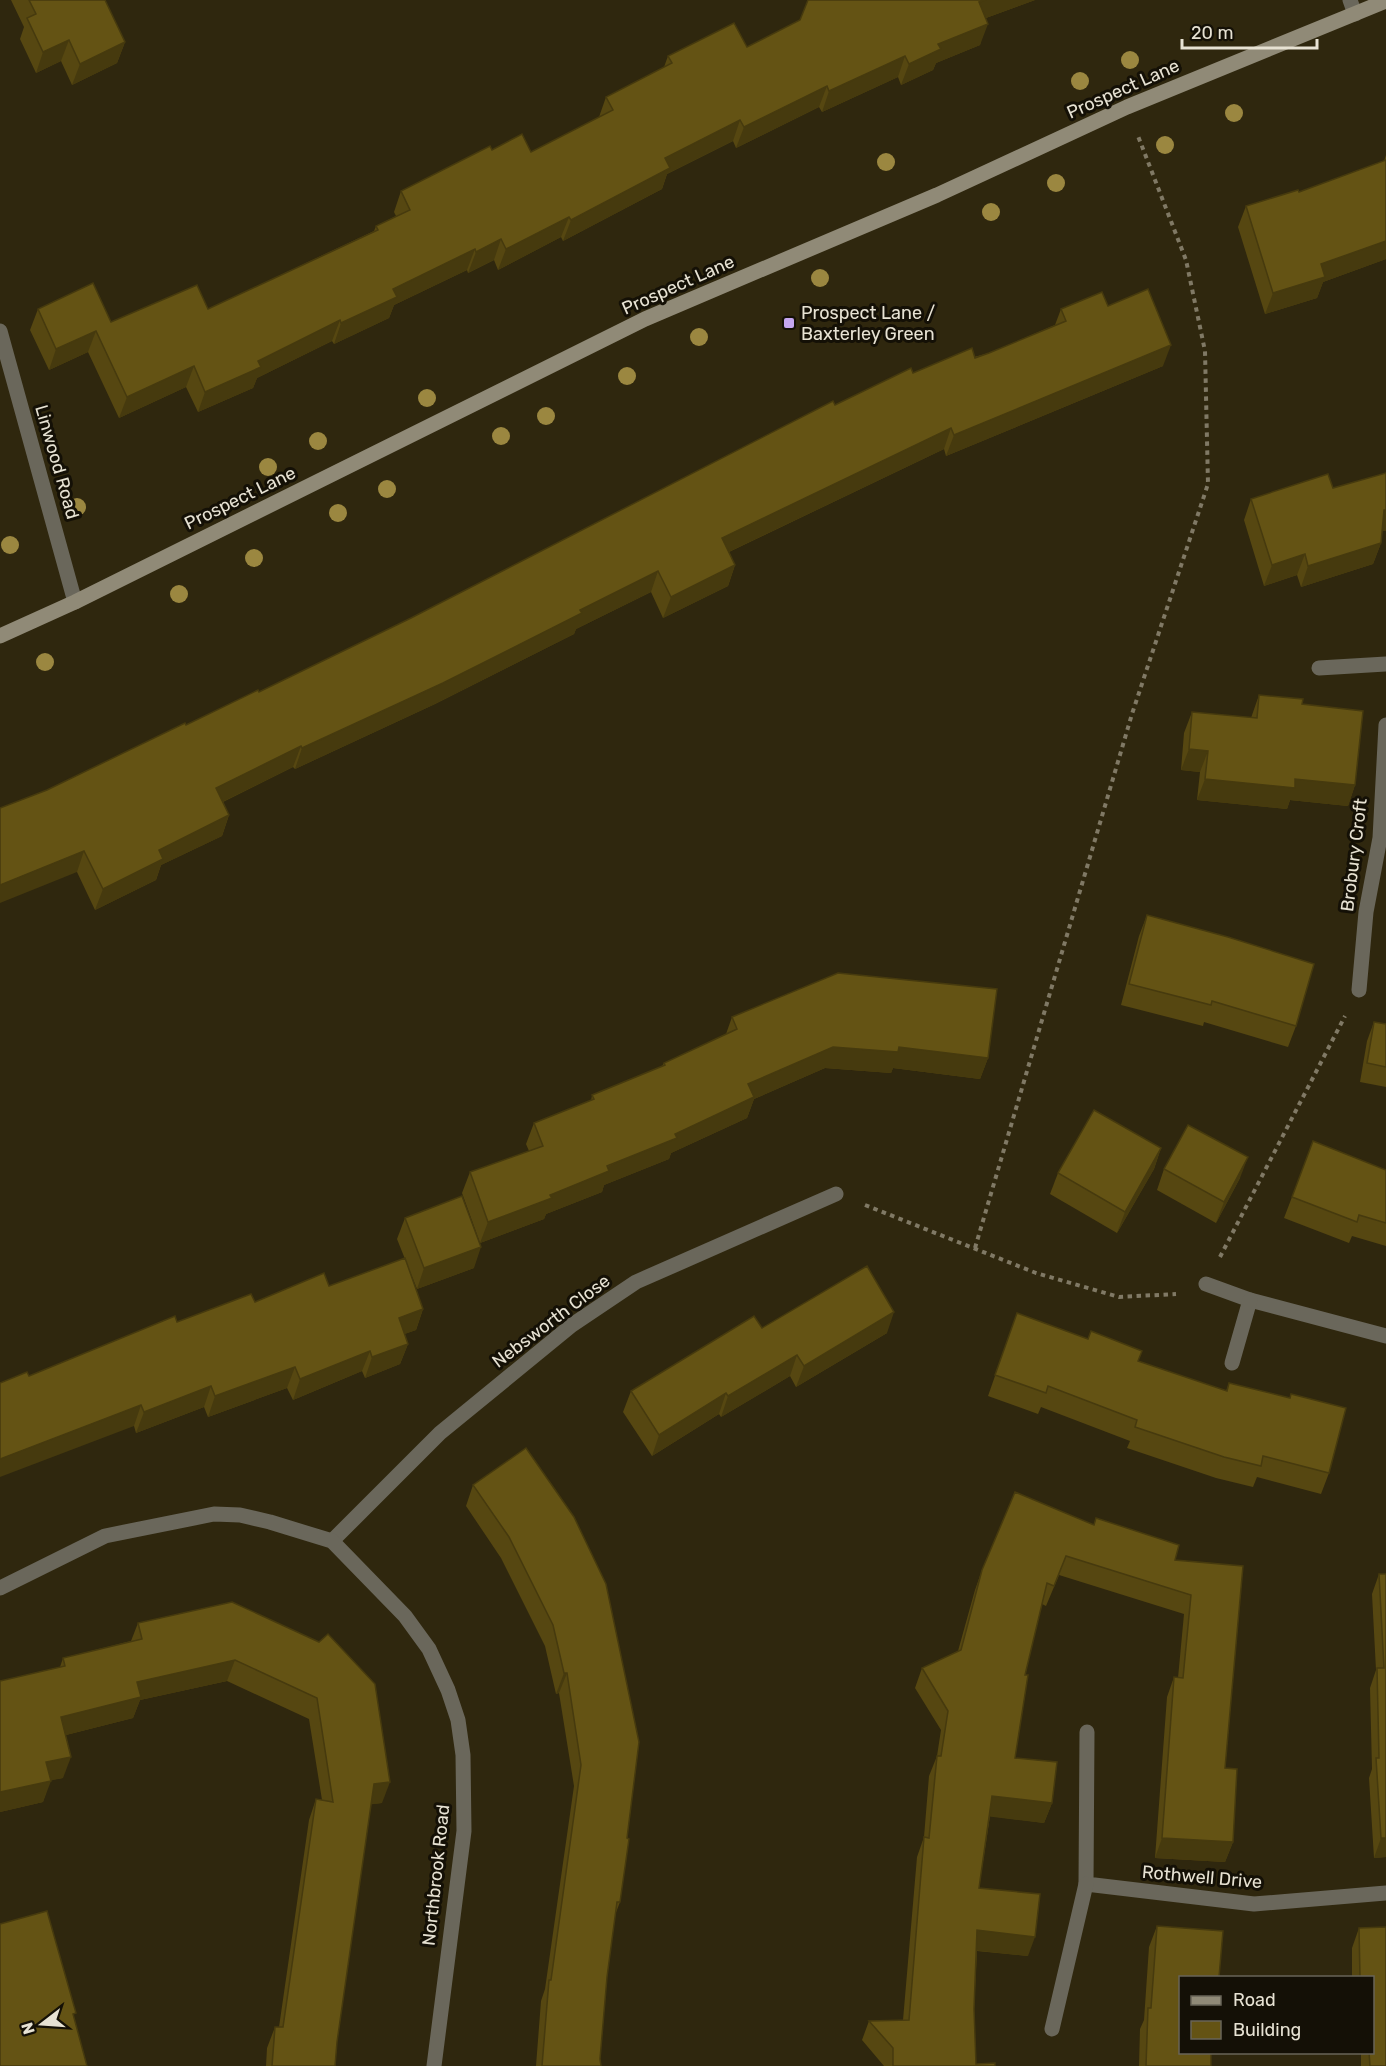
<svg xmlns="http://www.w3.org/2000/svg" width="1386" height="2066" viewBox="0 0 1386 2066" font-family="Rubik,sans-serif">
  <rect width="100%" height="100%" fill="#2f270e"/>
  <g fill="none" stroke-linecap="round" stroke-linejoin="round">
    <g stroke="#807965" stroke-width="4" stroke-dasharray="4.5 4.5" stroke-linecap="butt">
      <path d="M865,1205L1036,1273L1119,1297L1176,1294"/>
      <path d="M975,1248L1132,714L1208,484L1205,351L1186,260L1138,136"/>
      <path d="M1220,1257L1345,1016"/>
    </g>
    <g stroke="#6a675b" stroke-width="15">
      <path d="M1350,0L1355,14"/>
      <path d="M0,331L75,602"/>
      <path d="M1319,668L1386,664"/>
      <path d="M1359,990L1366,912L1380,838L1386,725"/>
      <path d="M1206,1284L1250,1300L1386,1336"/>
      <path d="M1232,1363L1250,1300"/>
      <path d="M332,1541L440,1433L572,1325L636,1282L836,1194"/>
      <path d="M0,1588L105,1536L214,1514L240,1515L270,1522L332,1541L405,1616L429,1649L448,1690L458,1720L463,1755L464,1831L434,2066"/>
      <path d="M1087,1732L1086,1884L1254,1904L1386,1893"/>
      <path d="M1052,2029L1086,1884"/>
    </g>
    <path stroke="#908a77" stroke-width="15" d="M0,636L75,602L645,319L937,195L1127,107L1386,1"/>
  </g>
  <g fill="#9b8740">
    <circle cx="1130" cy="60" r="9"/>
    <circle cx="1080" cy="81" r="9"/>
    <circle cx="1234" cy="113" r="9"/>
    <circle cx="1165" cy="145" r="9"/>
    <circle cx="886" cy="162" r="9"/>
    <circle cx="1056" cy="183" r="9"/>
    <circle cx="991" cy="212" r="9"/>
    <circle cx="820" cy="278" r="9"/>
    <circle cx="699" cy="337" r="9"/>
    <circle cx="627" cy="376" r="9"/>
    <circle cx="427" cy="398" r="9"/>
    <circle cx="546" cy="416" r="9"/>
    <circle cx="501" cy="436" r="9"/>
    <circle cx="318" cy="441" r="9"/>
    <circle cx="268" cy="467" r="9"/>
    <circle cx="387" cy="489" r="9"/>
    <circle cx="77" cy="507" r="9"/>
    <circle cx="338" cy="513" r="9"/>
    <circle cx="10" cy="545" r="9"/>
    <circle cx="254" cy="558" r="9"/>
    <circle cx="179" cy="594" r="9"/>
    <circle cx="45" cy="662" r="9"/>
  </g>
  <g fill="#564711">
    <path d="M11,0H105L125,42L117,63L72,85L61,61L36,73L20,39L24,27Z"/>
    <path d="M808,0H1035L986,18L980,45L936,63L933,70L901,85L898,77L822,112L819,107L736,148L733,141L667,174L662,189L563,241L561,237L498,270L494,260L468,273L467,270L394,305L389,318L334,344L332,341L257,378L253,388L198,412L186,387L119,418L88,352L49,370L30,330L38,309L111,322L208,309L374,231L376,226L396,216L394,212L401,191L492,150L531,152L599,117L606,97L664,67L668,56L747,47L800,20Z"/>
    <path d="M1386,155V259L1323,282L1317,298L1265,314L1238,227L1246,206L1299,192L1384,161Z"/>
    <path d="M1108,306L1163,366L946,456L944,449L729,552L735,565L728,586L663,618L651,592L576,629L574,634L435,704L295,769L293,767L223,802L229,815L222,836L161,865L156,880L95,910L77,872L47,790L259,692L411,618L835,405L913,373L989,353L1055,325L1061,309Z"/>
    <path d="M1386,473V531H1382L1381,543L1373,564L1301,587L1297,575L1264,586L1244,520L1251,499L1333,488Z"/>
    <path d="M1259,695L1302,704L1355,785L1348,806L1290,800L1287,809L1197,800L1200,772L1181,770L1184,733L1192,712L1251,718Z"/>
    <path d="M1147,915L1296,1026L1288,1047L1204,1022L1203,1026L1121,1005L1139,936Z"/>
    <path d="M732,1017L988,1058L980,1079L893,1068L891,1073L825,1068L754,1099L747,1118L671,1153L669,1159L604,1185L602,1192L546,1214L544,1219L480,1243L462,1193L470,1172L529,1151L526,1144L534,1123L591,1101L592,1095L662,1066L664,1063L726,1034Z"/>
    <path d="M1374,1022L1386,1024V1087L1360,1082L1367,1041Z"/>
    <path d="M1161,1148L1154,1169L1117,1233L1050,1194L1058,1173Z"/>
    <path d="M1164,1169L1240,1178L1216,1223L1157,1190Z"/>
    <path d="M1386,1170V1246L1352,1236L1349,1243L1284,1218L1292,1197Z"/>
    <path d="M405,1218L474,1268L417,1289L397,1239Z"/>
    <path d="M329,1286L423,1309L416,1330L404,1334L408,1344L400,1364L365,1378L362,1371L293,1400L287,1388L208,1417L204,1407L136,1433L134,1426L29,1376L177,1322L255,1302Z"/>
    <path d="M1017,1313L1138,1361L1226,1391L1229,1383L1329,1473L1321,1494L1257,1477L1253,1487L1216,1478L1127,1448L1130,1441L1041,1407L1038,1414L988,1396Z"/>
    <path d="M762,1328L887,1333L796,1387L790,1376L721,1417L719,1414L652,1456L623,1412L631,1391Z"/>
    <path d="M526,1448L620,1902L615,1915L607,1977L600,2059L601,2066H536L541,2001L545,1989L574,1786L559,1693L556,1694L545,1646L501,1558L466,1506L473,1485Z"/>
    <path d="M1015,1492L1175,1560L1243,1566L1225,1768L1233,1842L1225,1862L1155,1858L1167,1697L1174,1677L1178,1678L1184,1614L1059,1575L1046,1606L1042,1604L1025,1675L1015,1758L1052,1803L1044,1823L990,1816L979,1888L1028,1956L977,1951L974,2009L976,2064L995,2066H884L862,2040L869,2021L903,2020L917,1857L924,1837L929,1776L937,1756L941,1730L915,1688L922,1668L958,1651L975,1590L982,1570Z"/>
    <path d="M1379,1574H1386V1857L1374,1858L1369,1778L1372,1769L1370,1688L1376,1670L1372,1594Z"/>
    <path d="M138,1623L319,1642L382,1803L371,1804L337,2042L335,2066H266L267,2048L275,2027H279L309,1820L316,1799L322,1800L309,1719L227,1681L140,1700L133,1718L66,1735L63,1778L50,1780L43,1802L0,1812V1681L60,1667L63,1658L131,1641Z"/>
    <path d="M1157,1926L1180,1977L1211,2066H1139L1140,2029L1144,2020L1149,1947Z"/>
    <path d="M1386,1927V2066H1361V2052H1372V1977H1352V1948L1359,1928Z"/>
  </g>
  <g fill="#463a0e">
    <path d="M986,0H1035L972,23L979,2Z"/>
    <path d="M988,24L980,45L936,63L933,70L901,85L909,64L938,44Z"/>
    <path d="M69,40L61,61L36,73L43,52Z"/>
    <path d="M125,42L117,63L72,85L80,64Z"/>
    <path d="M905,56L898,77L822,112L829,91Z"/>
    <path d="M827,86L819,107L736,148L744,127Z"/>
    <path d="M740,120L733,141L667,174L662,189L563,241L571,220L665,158Z"/>
    <path d="M569,217L561,237L498,270L506,249Z"/>
    <path d="M501,239L494,260L468,273L476,252Z"/>
    <path d="M1386,241V259L1323,282L1317,298L1265,314L1273,293L1321,264Z"/>
    <path d="M475,249L467,270L394,305L389,318L334,344L341,323L393,289Z"/>
    <path d="M340,320L332,341L257,378L253,388L198,412L205,392L258,361Z"/>
    <path d="M96,331L88,352L49,370L56,349Z"/>
    <path d="M1171,345L1163,366L946,456L954,435Z"/>
    <path d="M194,366L186,387L119,418L127,397Z"/>
    <path d="M951,428L944,449L714,559L722,538Z"/>
    <path d="M1384,510H1386V531H1377Z"/>
    <path d="M1381,543L1373,564L1301,587L1308,566Z"/>
    <path d="M1305,554L1297,575L1264,586L1272,565Z"/>
    <path d="M735,565L728,586L663,618L671,597Z"/>
    <path d="M658,571L651,592L576,629L574,634L435,704L295,769L302,748Z"/>
    <path d="M301,746L293,767L208,809L216,788Z"/>
    <path d="M1189,749L1208,751L1200,772L1181,770Z"/>
    <path d="M1205,779H1295L1355,785L1348,806L1290,800L1287,809L1197,800Z"/>
    <path d="M229,815L222,836L161,865L156,880L95,910L103,889L159,850Z"/>
    <path d="M84,851L77,872L0,903V885Z"/>
    <path d="M833,1047H899L988,1058L980,1079L893,1068L891,1073L825,1068L754,1099L747,1118L671,1153L669,1159L604,1185L602,1192L546,1214L544,1219L480,1243L488,1222L550,1195L675,1134L748,1084Z"/>
    <path d="M1161,1148L1154,1169L1117,1233L1125,1212Z"/>
    <path d="M1248,1157L1240,1178L1216,1223L1224,1202Z"/>
    <path d="M481,1247L474,1268L417,1289L424,1268Z"/>
    <path d="M423,1309L416,1330L391,1339L399,1318Z"/>
    <path d="M894,1312L887,1333L796,1387L804,1366Z"/>
    <path d="M408,1344L400,1364L365,1378L372,1357Z"/>
    <path d="M370,1351L362,1371L293,1400L300,1379Z"/>
    <path d="M797,1355L790,1376L721,1417L728,1396Z"/>
    <path d="M295,1367L287,1388L208,1417L215,1396Z"/>
    <path d="M211,1386L204,1407L136,1433L144,1412Z"/>
    <path d="M726,1393L719,1414L652,1456L659,1435Z"/>
    <path d="M141,1405L134,1426L0,1477V1459Z"/>
    <path d="M235,1660L227,1681L140,1700L133,1718L54,1738L61,1717L137,1682Z"/>
    <path d="M564,1673H567L559,1693L556,1694Z"/>
    <path d="M71,1757L63,1778L39,1783L46,1762Z"/>
    <path d="M51,1781L43,1802L0,1812V1792Z"/>
    <path d="M390,1782L382,1803L366,1805L374,1784Z"/>
    <path d="M992,1796L1052,1803L1044,1823L985,1816Z"/>
    <path d="M1162,1838L1233,1842L1225,1862L1155,1858Z"/>
    <path d="M1381,1838H1386V1857L1374,1858Z"/>
    <path d="M977,1930L1035,1937L1028,1956L970,1950Z"/>
  </g>
  <g fill="#645314" stroke="#463a0e" stroke-width="1.5">
    <path d="M29,0H105L125,42L80,64L69,40L43,52L27,18L36,14Z"/>
    <path d="M808,0H986L979,2L988,24L938,44L941,49L909,64L905,56L829,91L827,86L744,127L740,120L665,158L670,168L571,220L569,217L506,249L501,239L476,252L475,249L393,289L397,297L341,323L340,320L258,361L261,367L205,392L194,366L127,397L96,331L56,349L38,309L93,283L111,322L197,285L208,309L378,230L376,226L410,210L401,191L490,146L492,150L522,134L531,152L613,110L606,97L672,63L668,56L734,23L747,47L800,20Z"/>
    <path d="M1386,160V241L1321,264L1325,277L1273,293L1246,206L1298,190L1299,192Z"/>
    <path d="M1148,289L1171,345L954,435L951,428L722,538L735,565L671,597L658,571L580,610L582,613L443,683L302,748L301,746L216,788L229,815L159,850L163,859L103,889L84,851L0,885V808L47,790L185,723L186,725L258,690L259,692L411,618L833,401L835,405L911,368L913,373L972,348L975,358L989,353L1066,321L1061,309L1102,292L1108,306Z"/>
    <path d="M1386,473V510H1384L1381,543L1308,566L1305,554L1272,565L1251,499L1328,474L1333,488Z"/>
    <path d="M1259,695L1303,699L1302,704L1363,711L1355,785L1295,779V788L1205,779L1208,751L1189,749L1192,712L1257,718Z"/>
    <path d="M1147,915L1228,937L1314,964L1296,1026L1212,1001L1211,1005L1129,984Z"/>
    <path d="M838,973L997,989L988,1058L899,1047L898,1052L833,1047L748,1084L754,1097L675,1134L677,1138L607,1166L609,1171L550,1195L552,1198L488,1222L470,1172L543,1146L534,1123L594,1099L592,1095L665,1065L664,1063L737,1029L732,1017Z"/>
    <path d="M1374,1022L1386,1024V1067L1367,1063Z"/>
    <path d="M1094,1110L1161,1148L1125,1212L1058,1173Z"/>
    <path d="M1188,1125L1248,1157L1224,1202L1164,1169Z"/>
    <path d="M1313,1141L1386,1170V1223L1359,1215L1357,1222L1292,1197Z"/>
    <path d="M462,1196L481,1247L424,1268L405,1218Z"/>
    <path d="M405,1258L423,1309L399,1318L408,1344L372,1357L370,1351L300,1379L295,1367L215,1396L211,1386L144,1412L141,1405L0,1459V1383L27,1372L29,1376L175,1316L177,1322L251,1294L255,1302L324,1273L329,1286Z"/>
    <path d="M867,1266L894,1312L804,1366L797,1355L728,1396L726,1393L659,1435L631,1391L754,1316L762,1328Z"/>
    <path d="M1017,1313L1088,1339L1091,1331L1142,1351L1138,1361L1227,1391L1229,1383L1290,1398L1291,1394L1346,1408L1329,1473L1263,1456L1261,1466L1224,1457L1135,1427L1137,1420L1048,1386L1046,1393L995,1375Z"/>
    <path d="M526,1448L574,1517L606,1584L639,1742L627,1838L629,1839L620,1902H617L607,1977L600,2059L601,2066H542L549,1980H551L581,1765L567,1673H564L553,1625L509,1537L473,1485Z"/>
    <path d="M1015,1492L1094,1525L1096,1518L1179,1545L1175,1560L1243,1566L1225,1768L1237,1769L1233,1842L1162,1838L1174,1677L1183,1678L1191,1595L1066,1556L1054,1586L1047,1583L1025,1675H1028L1015,1758L1057,1762L1052,1803L992,1796L979,1888L1040,1894L1035,1937L977,1930L974,2009L976,2064L995,2063V2066H893V2048L869,2021L909,2020L924,1837L929,1838L937,1756H941L948,1711L922,1668L961,1650L982,1570Z"/>
    <path d="M1379,1574H1386V1838H1381L1376,1758H1379L1377,1668H1384Z"/>
    <path d="M232,1602L319,1642L328,1634L375,1684L390,1782L374,1784L337,2042L335,2066H272L275,2027H283L316,1799L333,1802L317,1698L235,1660L137,1682L141,1697L61,1717L71,1757L46,1762L51,1781L0,1792V1681L65,1666L63,1658L142,1639L138,1623Z"/>
    <path d="M47,1911L76,2013L73,2014L87,2066H0V1924Z"/>
    <path d="M1157,1926L1223,1931L1219,1977H1180V2052H1211V2066H1146L1148,2008H1151Z"/>
    <path d="M1386,1927V2066H1370L1369,2052H1372V1977H1360L1359,1928Z"/>
  </g>
  <rect fill="#c5a6f0" stroke="#141006" stroke-width="2" x="783" y="317" width="12" height="12" rx="3"/>
  <g text-anchor="middle" stroke-width="6" stroke-linejoin="round" paint-order="stroke">
    <g font-size="18" fill="#e7e2d3" stroke="#141006">
      <text transform="translate(1123 89) rotate(-24)" y="6">Prospect Lane</text>
      <text transform="translate(678 285) rotate(-24)" y="6">Prospect Lane</text>
      <text transform="translate(57 462) rotate(74)" y="6">Linwood Road</text>
      <text transform="translate(240 498) rotate(-26)" y="6">Prospect Lane</text>
      <text transform="translate(1354 855) rotate(-83)" y="6">Brobury Croft</text>
      <text transform="translate(551 1321) rotate(-37)" y="6">Nebsworth Close</text>
      <text transform="translate(436 1875) rotate(-84)" y="6">Northbrook Road</text>
      <text transform="translate(1202 1877) rotate(5)" y="6">Rothwell Drive</text>
    </g>
    <g font-size="18" fill="#e7e2d3" stroke="#141006" text-anchor="start">
      <text x="801" y="319">Prospect Lane /<tspan x="801" dy="21">Baxterley Green</tspan></text>
    </g>
  </g>
  <rect x="1179" y="1976" width="195" height="78" fill="#141006" stroke="#686458" stroke-width="1.5"/>
  <rect x="1191" y="1996" width="30" height="9" fill="#908a77" stroke="#686458" stroke-width="1.5"/>
  <text x="1233" y="2006" font-size="18" fill="#e7e2d3">Road</text>
  <rect x="1191" y="2021" width="30" height="18" fill="#645314" stroke="#686458" stroke-width="1.5"/>
  <text x="1233" y="2036" font-size="18" fill="#e7e2d3">Building</text>
  <g transform="translate(42 2024) rotate(253)" stroke="#141006" stroke-width="4.5" paint-order="stroke">
  <path d="M0-4.5L10 22L0 15L-10 22Z" fill="#e7e2d3"/>
  <text y="-9" font-size="16" font-weight="bold" text-anchor="middle" fill="#e7e2d3">N</text>
  </g>
  <path d="M1182 39v9h135v-9" fill="none" stroke="#e7e2d3" stroke-width="3"/>
  <text x="1191" y="39" font-size="18" fill="#e7e2d3" stroke="#141006" stroke-width="4.5" paint-order="stroke">20 m</text>
</svg>
